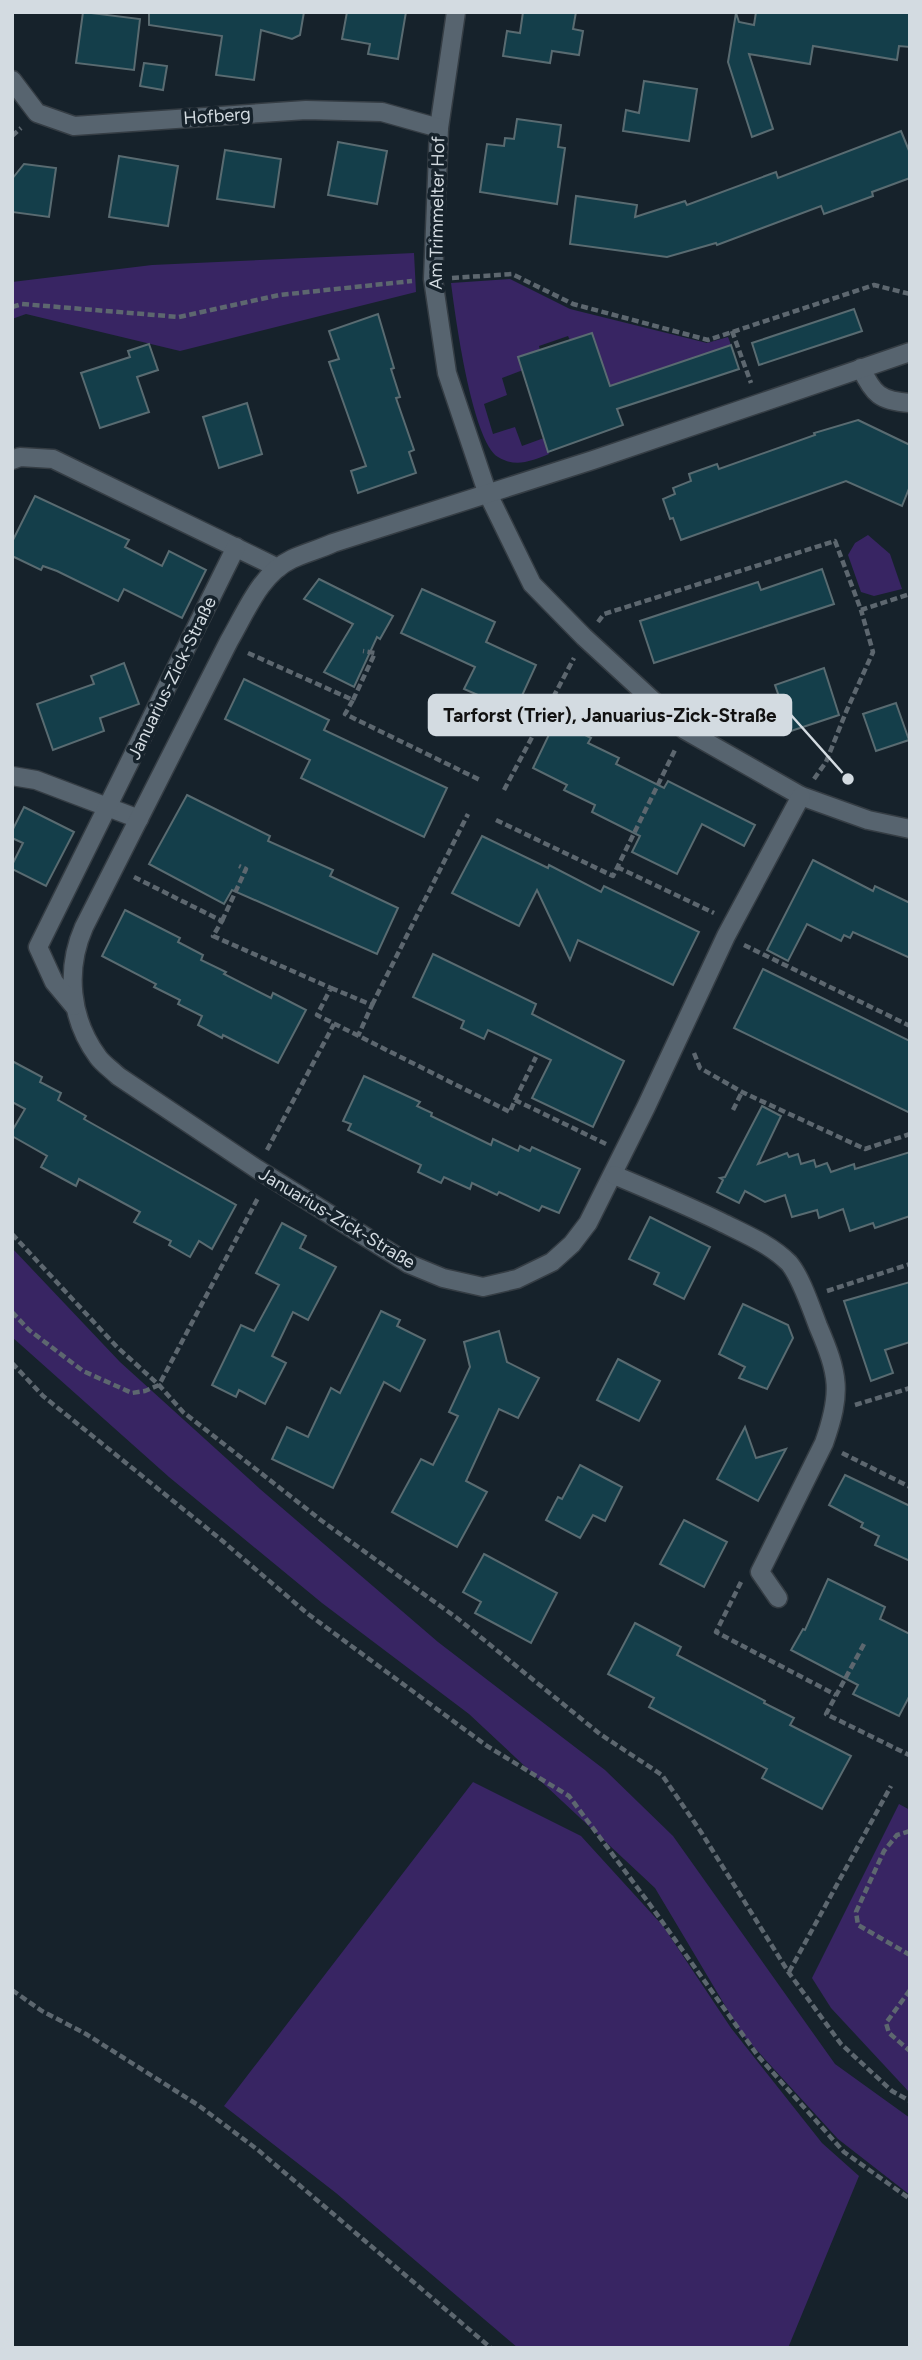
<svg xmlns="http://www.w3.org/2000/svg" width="922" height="2360" viewBox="0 0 922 2360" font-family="Figtree,sans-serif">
  <rect width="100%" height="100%" fill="#16222b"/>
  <g fill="#382563">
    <path d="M414,253L416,292L180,351L26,314L12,319V282L152,265Z"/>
    <path d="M510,279L570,309L707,343L728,337L731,345L617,384L624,407L617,408L591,333L570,340L568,336L539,346L540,350L519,357L523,370L502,378L507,395L484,404L493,434L515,427L522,446L544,438L549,454C531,461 516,468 498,457C472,441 455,315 451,283Z"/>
    <path d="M868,535L890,554L902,589L874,596L861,592L848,555L855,543Z"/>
    <path d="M12,1248L120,1362L260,1489L438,1642L605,1770L673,1836L835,2064L910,2118V2195L838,2139L742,2034L655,1888L469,1714L322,1603L169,1477L12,1337Z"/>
    <path d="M473,1782L581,1836L663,1926L731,2028L822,2143L859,2176L788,2348H518L336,2193L224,2106Z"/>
    <path d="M899,1804L910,1810V2093L831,2008L812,1978Z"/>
  </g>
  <g fill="#143e4a" stroke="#596b71" stroke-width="2">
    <path d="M83,12L140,19L134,70L76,63Z"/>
    <path d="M149,12H304L300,35L292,39L261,30L254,80L216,75L222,36L149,25Z"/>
    <path d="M347,12H406L398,59L368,54L370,44L342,39Z"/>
    <path d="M523,12H576L573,29L583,31L579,55L552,51L550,63L503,56L507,31L520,33Z"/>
    <path d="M756,12H910V47L899,46L897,60L813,46L810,64L749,54L773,129L752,137L728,62L736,13L739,22L754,25Z"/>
    <path d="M144,63L167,66L163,90L140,86Z"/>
    <path d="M644,81L697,89L689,141L623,131L626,110L639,113Z"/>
    <path d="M517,119L561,125L558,147L565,148L557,204L480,192L487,144L504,146L505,138L514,139Z"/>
    <path d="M901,131L910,153V178L872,192L873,196L824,214L821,206L717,245L716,243L667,257L570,244L576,196L637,205L635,217L685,201L687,205L776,172L778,178Z"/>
    <path d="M338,142L387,151L377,204L328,195Z"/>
    <path d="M225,150L281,159L274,207L217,199Z"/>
    <path d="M119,156L178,166L168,226L109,217Z"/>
    <path d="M24,164L56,168L49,217L12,212V179Z"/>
    <path d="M854,309L862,331L759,365L752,343Z"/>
    <path d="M378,314L394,368L391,369L400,397L396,398L414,450L409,452L416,473L358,493L351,471L366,466L329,362L339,359L329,331Z"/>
    <path d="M592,333L610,386L731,345L739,369L617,409L623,425L548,452L518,357Z"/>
    <path d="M149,344L158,370L137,377L149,412L100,428L81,373L130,357L128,351Z"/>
    <path d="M247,403L262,454L219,468L203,417Z"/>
    <path d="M858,420L910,445V486L902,506L846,481L681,540L673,518L670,519L663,499L675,494L673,488L691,481L689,474L717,464L719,469L815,435L814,433Z"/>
    <path d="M35,496L129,540L125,547L162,566L169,551L206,570L182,618L124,589L118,601L57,571L43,566L41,570L12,556V542Z"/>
    <path d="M822,569L834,604L654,663L640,621L758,582L761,590Z"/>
    <path d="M319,579L393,616L380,639L377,637L354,687L324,672L353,624L304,599Z"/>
    <path d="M422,589L495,622L486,642L536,665L515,711L464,689L475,667L401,633Z"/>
    <path d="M124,663L139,704L100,718L104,731L53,750L37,704L94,684L91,676Z"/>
    <path d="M824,668L839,715L791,731L775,685Z"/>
    <path d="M244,679L329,720L324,730L447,788L424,837L301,778L310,760L225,719Z"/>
    <path d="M896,703L909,740L876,751L863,714Z"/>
    <path d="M556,720L591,738L588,743L619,758L616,764L664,788L668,781L755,825L744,846L702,824L677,874L632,852L640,836L592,812L595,805L564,790L567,785L533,768Z"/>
    <path d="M187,795L270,836L268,841L333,870L330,876L398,908L377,954L232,890L224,904L149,864Z"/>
    <path d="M24,807L74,832L46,886L12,869V865L23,843L12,838V831Z"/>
    <path d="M482,836L548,868L549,865L601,892L604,886L699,932L673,985L578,940L570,960L537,890L519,926L452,893Z"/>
    <path d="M813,860L873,891L875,886L910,903V958L853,932L850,938L844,935L841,941L807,924L788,961L767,950Z"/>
    <path d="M125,910L180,938L178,942L203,955L201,960L226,972L224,974L271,998L273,993L306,1010L278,1063L223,1035L222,1038L198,1025L202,1016L178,1004L180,1000L154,987L156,984L102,956Z"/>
    <path d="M433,954L536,1004L532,1014L624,1061L593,1127L532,1098L551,1060L488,1030L484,1039L461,1028L464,1021L413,997Z"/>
    <path d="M763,969L910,1041V1113L734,1028Z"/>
    <path d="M12,1061L42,1077L40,1082L61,1093L58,1100L86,1116L84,1119L236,1205L212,1249L199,1241L190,1257L169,1245L171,1241L134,1222L140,1212L79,1179L76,1186L41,1167L47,1156L12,1136V1131L25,1109L12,1102Z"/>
    <path d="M364,1076L420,1102L417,1106L432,1113L431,1116L491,1145L493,1139L518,1151L520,1146L530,1151L532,1147L580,1169L559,1213L542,1206L539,1211L499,1192L497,1195L472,1183L470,1189L444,1177L441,1183L418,1172L421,1165L348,1130L351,1124L343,1121Z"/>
    <path d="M762,1106L781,1116L758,1164L787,1153L789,1157L798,1154L801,1164L814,1160L816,1167L827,1163L831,1172L854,1164L855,1169L910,1152V1216L875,1228L873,1223L850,1231L843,1209L819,1218L817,1210L792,1217L785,1195L765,1202L745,1191L739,1203L717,1192L723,1180L720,1178L725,1177Z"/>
    <path d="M650,1217L710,1247L684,1299L654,1284L659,1273L629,1259Z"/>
    <path d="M282,1223L306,1236L300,1248L336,1267L308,1320L293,1312L272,1356L286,1363L265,1404L239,1390L236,1397L212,1385L241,1325L254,1331L279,1285L256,1273Z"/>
    <path d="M910,1282V1342L885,1350L893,1373L871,1381L844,1301Z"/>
    <path d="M743,1304L788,1325L793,1338L767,1389L739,1378L745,1367L719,1354Z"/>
    <path d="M381,1311L400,1320L397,1326L425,1340L400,1391L384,1382L333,1488L272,1459L287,1427L308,1437L331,1388L340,1393Z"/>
    <path d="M499,1331L507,1362L539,1378L518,1418L499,1409L466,1481L487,1492L457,1547L392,1512L421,1459L433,1465L458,1416L449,1412L470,1367L464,1342Z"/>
    <path d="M618,1359L660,1381L639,1421L597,1400Z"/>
    <path d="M745,1427L756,1458L786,1449L758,1501L717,1479Z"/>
    <path d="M580,1465L622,1487L605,1521L593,1515L580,1538L546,1520L558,1497L562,1499Z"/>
    <path d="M845,1475L910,1506V1561L875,1545L879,1536L861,1527L863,1523L829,1505Z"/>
    <path d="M684,1520L727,1542L704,1587L660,1564Z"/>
    <path d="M484,1554L557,1593L531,1643L475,1613L481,1602L463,1592Z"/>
    <path d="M828,1579L885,1607L880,1619L910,1634V1695L899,1716L853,1694L858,1685L791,1650L803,1629L805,1630Z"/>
    <path d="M635,1623L681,1647L677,1655L765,1701L764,1703L794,1718L790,1725L851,1756L822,1809L762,1778L767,1769L649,1707L654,1698L608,1674Z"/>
  </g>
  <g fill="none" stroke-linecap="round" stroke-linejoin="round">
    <g stroke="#353d44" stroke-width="21">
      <g id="street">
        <path d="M456,12L439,128L433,279L447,373L487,492L532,584L584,637L685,730L801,796L868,820L910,829"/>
        <path d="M12,80L37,113L74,126L306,110L382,112L439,128"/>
        <path d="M861,368C873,394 880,401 910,403"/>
        <path d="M12,460L20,457L53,459L278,568"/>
        <path d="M12,776L36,780L139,819"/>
        <path d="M801,796L726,936L646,1107L588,1223L572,1244L552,1262L517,1279L483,1287L443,1278L409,1264L257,1169L118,1076C112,1070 103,1064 98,1057C70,1019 65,970 84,927L229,641C246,612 260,574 292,559C305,553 320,549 333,543L593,460L910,352"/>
        <path d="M74,1006L54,982L38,947L236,547"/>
        <path d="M614,1175C650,1190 686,1205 721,1222C745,1234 770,1244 789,1263C801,1277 811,1308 818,1326C839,1375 842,1392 824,1443L760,1572L778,1598"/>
      </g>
    </g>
    <g stroke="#5d676f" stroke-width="4.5" stroke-dasharray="7 3.5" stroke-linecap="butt">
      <path d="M12,136L21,128"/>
      <path d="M452,278L512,274L573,304L708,340L874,285L910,294"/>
      <path d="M12,307L22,304L179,317L279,295L412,281"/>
      <path d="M732,331L751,383"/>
      <path d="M598,622L604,614L835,541L861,610L910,594"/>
      <path d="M248,653L353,700L345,714L480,780"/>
      <path d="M353,700L375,653L363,651"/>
      <path d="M814,779L826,762L846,712L873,652L861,610"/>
      <path d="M504,790L574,658"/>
      <path d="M496,820L613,876L676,748"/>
      <path d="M617,867L714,913"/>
      <path d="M134,877L222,921L213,936L331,988L317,1015L510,1112L515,1100L606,1144"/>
      <path d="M222,921L246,869L239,866"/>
      <path d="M744,945L910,1026"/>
      <path d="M331,988L372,1005L358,1036"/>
      <path d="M372,1005L468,814"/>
      <path d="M694,1053L700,1068L742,1092L865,1149L910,1134"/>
      <path d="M515,1100L536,1057"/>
      <path d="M733,1110L742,1092"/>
      <path d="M267,1150L334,1024"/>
      <path d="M12,1234L117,1347L159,1385L183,1412L322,1521L457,1618L600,1734L662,1775L701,1832L789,1973L841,2044L892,2091L910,2101"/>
      <path d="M827,1291L910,1264"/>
      <path d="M12,1312L29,1330L83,1371L132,1393L145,1391L159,1385L259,1196"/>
      <path d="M12,1363L43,1396L219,1538L308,1614L487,1746L569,1796L651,1906L758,2056L844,2152L910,2199"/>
      <path d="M855,1405L910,1388"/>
      <path d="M842,1453L910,1487"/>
      <path d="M741,1582L716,1632L836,1695"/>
      <path d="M864,1644L826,1714L909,1755"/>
      <path d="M910,1831L897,1835L884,1851L856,1912L858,1925L910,1955"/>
      <path d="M789,1972L891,1786"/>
      <path d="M12,1990L42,2011L86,2034L198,2105L258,2150L491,2348"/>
      <path d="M910,1990L886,2023L889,2033L910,2051"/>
    </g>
    <use href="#street" stroke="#57646f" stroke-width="18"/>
  </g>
  <g text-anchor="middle" stroke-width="7" stroke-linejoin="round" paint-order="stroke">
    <g font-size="18" fill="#d3dbe1" stroke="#16222b">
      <text transform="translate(217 116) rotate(-4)" y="6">Hofberg</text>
      <text transform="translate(437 213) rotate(-89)" y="6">Am Trimmelter Hof</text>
      <text transform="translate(172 678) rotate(-64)" y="6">Januarius-Zick-Straße</text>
      <text transform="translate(337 1218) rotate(31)" y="6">Januarius-Zick-Straße</text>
    </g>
  </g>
  <path fill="none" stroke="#d3dbe1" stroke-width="2.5" d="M848 779L791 715"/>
  <circle fill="#d3dbe1" stroke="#16222b" stroke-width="2.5" cx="848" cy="779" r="7"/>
  <rect fill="#d3dbe1" stroke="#d3dbe1" stroke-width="2.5" x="429" y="695" width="362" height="40" rx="7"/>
  <g font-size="19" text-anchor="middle" font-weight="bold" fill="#111">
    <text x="610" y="722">Tarforst (Trier), Januarius-Zick-Straße</text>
  </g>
  <rect width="922" height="2360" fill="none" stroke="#d3dbe1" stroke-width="28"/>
</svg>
